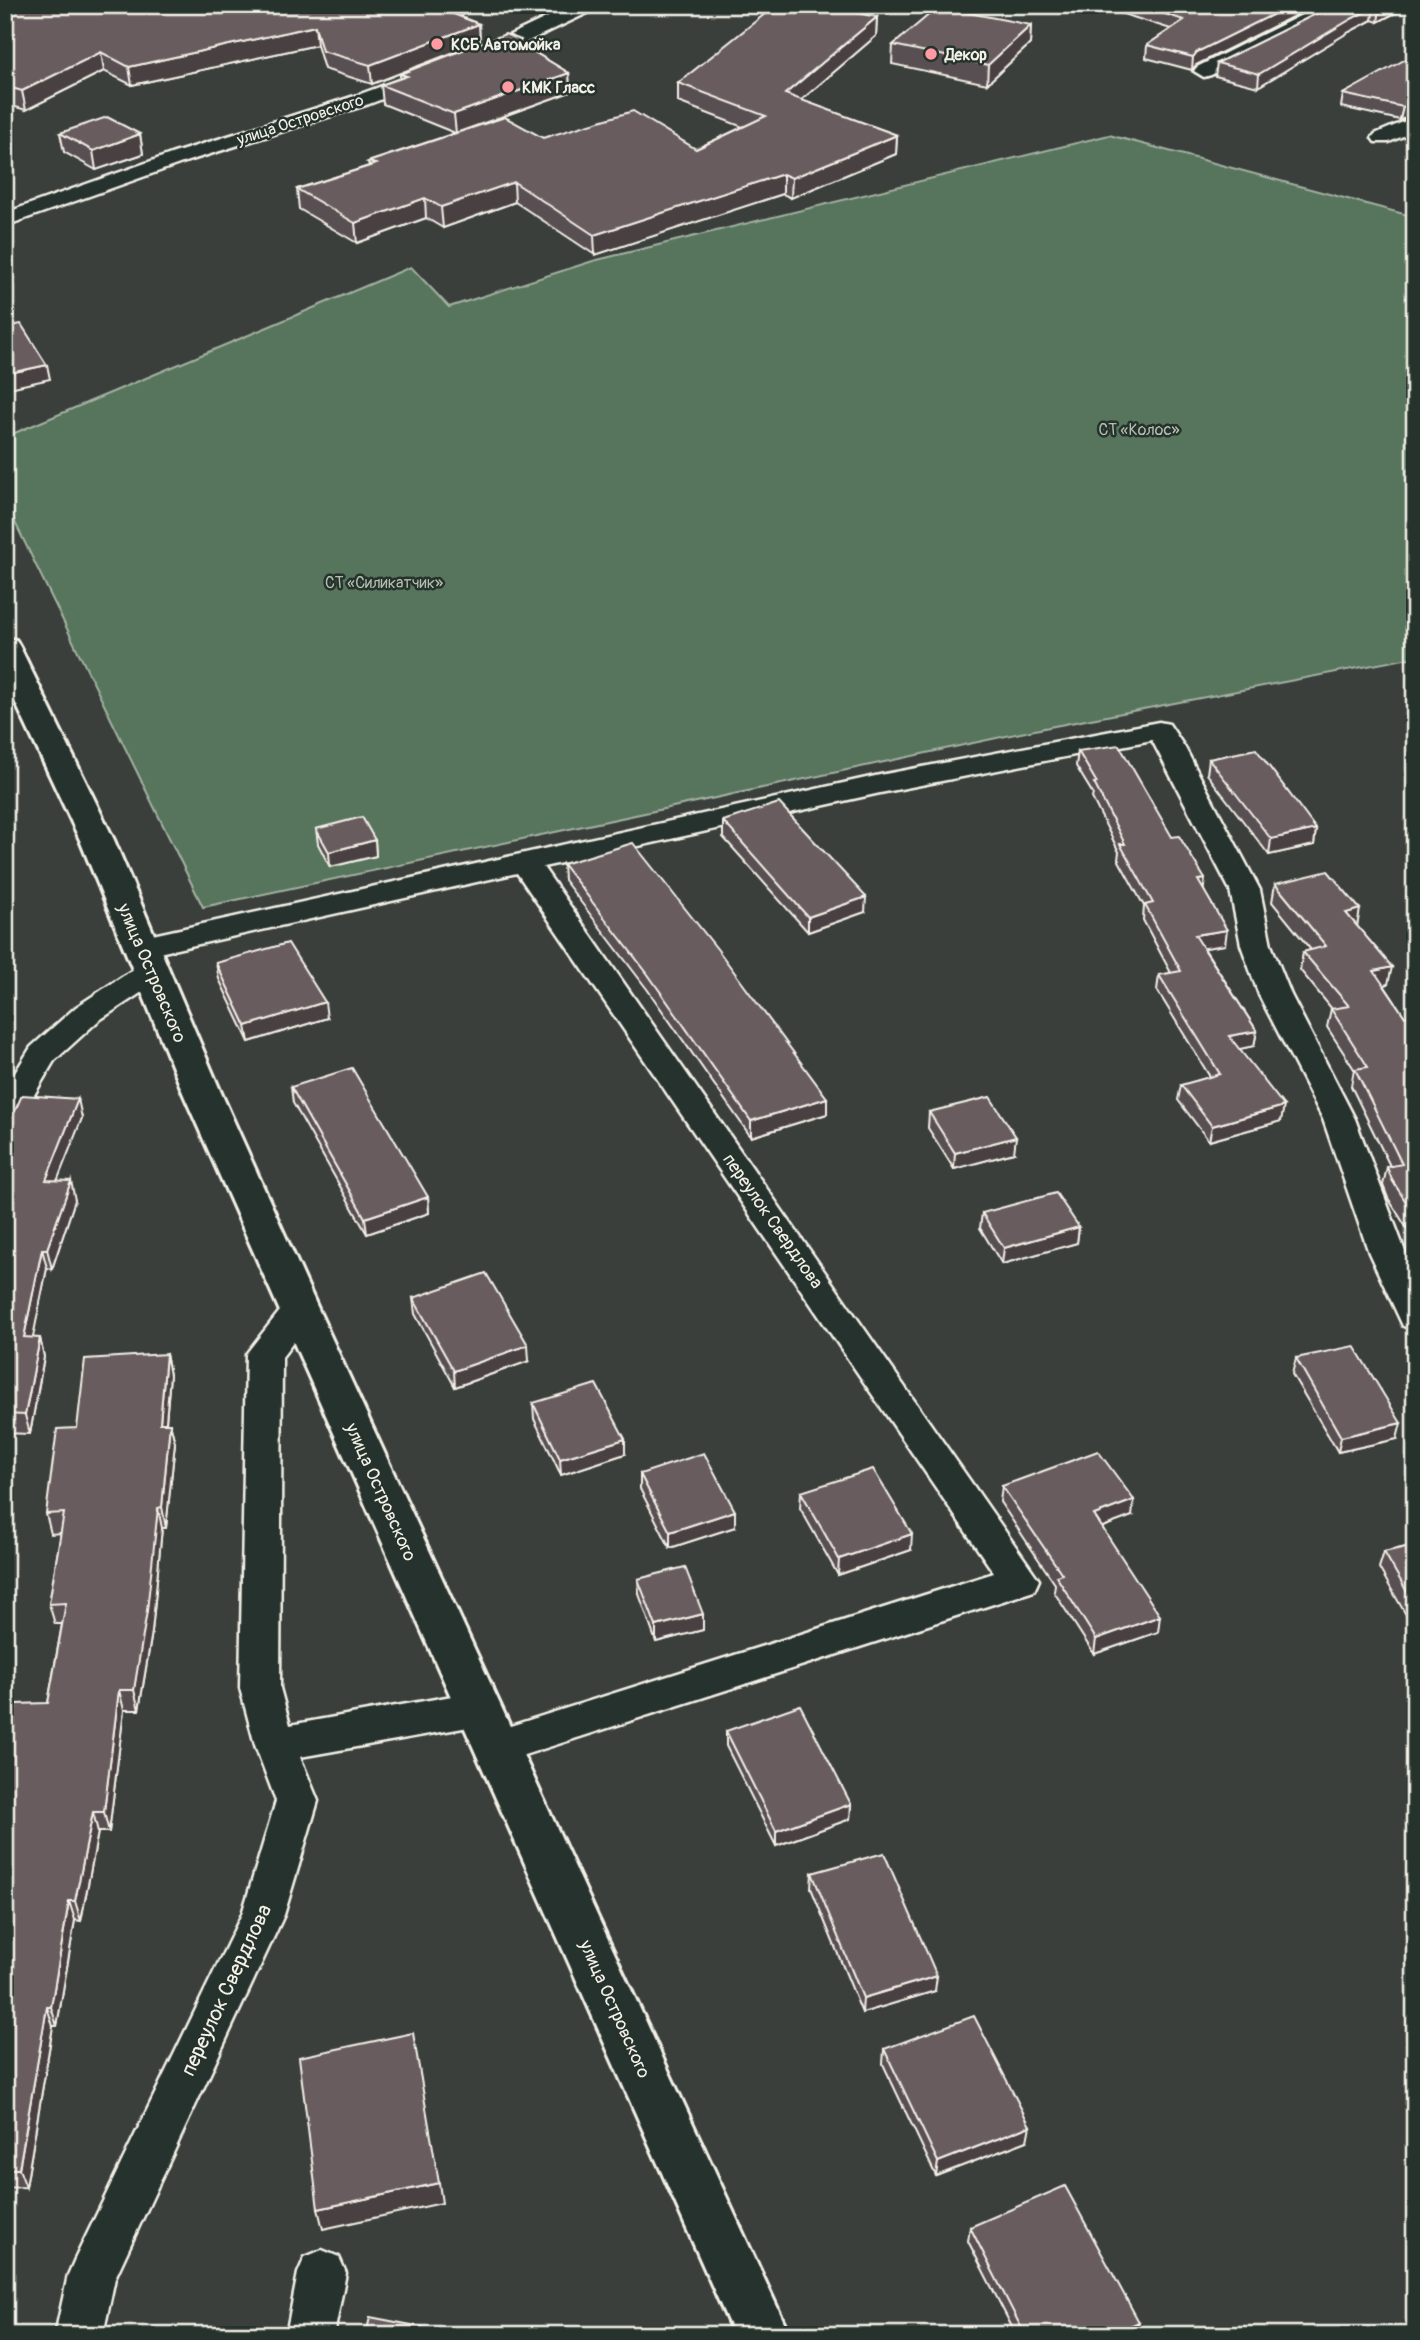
<svg xmlns="http://www.w3.org/2000/svg" width="1420" height="2340" viewBox="0 0 1420 2340" font-family="Pangolin,sans-serif">
  <rect width="100%" height="100%" fill="#3a3f3c"/>
  <filter id="ink" filterUnits="userSpaceOnUse"><feTurbulence type="fractalNoise" baseFrequency=".0143" numOctaves="2"/><feDisplacementMap in="SourceGraphic" scale="14" xChannelSelector="R" yChannelSelector="G"/><feConvolveMatrix kernelMatrix="1 2 1 2 8 2 1 2 1" color-interpolation-filters="sRGB"/></filter>
  <g filter="url(#ink)">
    <path fill="#56745c" stroke="#a5b2a2" stroke-width="2" d="M1109,135L1415,217V657L1044,728L203,907L5,502V437L411,267L449,307L593,261Z"/>
    <g fill="none" stroke-linecap="round" stroke-linejoin="round">
      <g stroke="#f4f1e8" stroke-width="5">
        <g id="street">
          <path d="M573,5H598L596,9L484,62H470L467,58L470,54Z"/>
          <path d="M1322,5H1346L1344,9L1211,75L1204,77L1194,71L1197,67Z"/>
          <path d="M423,71L430,73L433,77L430,81L369,104L185,162L5,226V213L171,154L355,96Z"/>
          <path d="M1415,117V131L1389,142H1375L1372,138L1375,134Z"/>
          <path d="M1159,722L1169,724L1185,748L1260,890L1271,945L1291,995L1355,1119L1415,1278V1330L1403,1326L1369,1253L1323,1119L1259,995L1241,945L1230,890L1152,740L880,793L543,867L1039,1580L1034,1591L496,1764L482,1759L476,1747L482,1735L994,1573L517,873L141,957L130,954L126,947L130,940L880,775Z"/>
          <path d="M151,962L162,965L166,972L162,979L98,1021L54,1061L17,1124L5,1127V1089L31,1047L76,1007L140,965Z"/>
          <path d="M299,1298L311,1302L317,1311L282,1357L280,1688L290,1725L480,1691L494,1696L500,1708L494,1720L480,1725L300,1757L318,1801L284,1915L115,2278L103,2335H55L68,2275L75,2259L242,1914L276,1801L255,1745L240,1688L246,1354L287,1302Z"/>
          <path d="M322,2250L339,2257L346,2273L334,2335H286L298,2273L305,2257Z"/>
        </g>
      </g>
      <g stroke="#f4f1e8" stroke-width="6">
        <path id="secondary" d="M5,638L16,640L20,647L114,840L222,1095L319,1311L790,2335H734L184,1095L80,840L5,680Z"/>
      </g>
      <use href="#street" fill="#26332d" fill-rule="evenodd"/>
      <use href="#secondary" fill="#26332d" fill-rule="evenodd"/>
    </g>
    <g fill="#594f52" stroke="#f4f1e8" stroke-width="2">
      <path d="M5,5H479L460,17L479,24L480,42L372,84L324,69L317,45L132,85L104,71L26,110L5,104Z"/>
      <path d="M1121,5H1316L1196,65L1192,70L1146,58L1147,45L1171,29L1120,13Z"/>
      <path d="M1334,5H1411L1378,22L1372,20L1349,32L1258,87L1215,76L1217,63Z"/>
      <path d="M877,17L876,36L801,100L897,135L896,154L791,198L783,194L595,255L515,202L443,228L426,218L357,243L299,209L297,189L369,166L368,162L455,133L383,104L381,85L400,79V74L521,44L569,73L570,92L460,132L696,149L743,127L678,102V83Z"/>
      <path d="M1031,25L1030,44L987,84L892,64L893,45Z"/>
      <path d="M1415,58L1400,120L1341,107L1343,94Z"/>
      <path d="M60,133L140,134L143,154L96,170L64,152Z"/>
      <path d="M1078,751L1172,837L1203,888L1225,945L1204,948L1257,1031L1254,1046L1239,1049L1281,1121L1209,1141L1178,1100L1181,1085L1210,1077L1157,990L1159,975L1171,973L1143,920L1144,906L1118,859L1119,852L1092,798L1093,794L1076,766Z"/>
      <path d="M1209,759L1316,829L1314,845L1269,855L1207,774Z"/>
      <path d="M723,821L865,912L808,932L723,837Z"/>
      <path d="M316,829L375,840L376,856L330,867L318,844Z"/>
      <path d="M563,864L827,1114L751,1137L647,989L564,880Z"/>
      <path d="M1275,884L1357,926L1388,984L1384,985L1405,1017L1415,1015V1255L1408,1247L1411,1235L1388,1198L1383,1185L1387,1167L1390,1166L1351,1086L1354,1069L1327,1027L1331,1009H1332L1300,970L1303,952L1311,950L1272,902Z"/>
      <path d="M216,963L327,1018L249,1042L219,979Z"/>
      <path d="M291,1087L428,1197L429,1213L367,1234L293,1103Z"/>
      <path d="M929,1112L1014,1153L954,1169L928,1128Z"/>
      <path d="M82,1118L57,1180L75,1200L52,1269L47,1268L32,1338H40L44,1357L30,1434L5,1433V1133Z"/>
      <path d="M982,1213L1079,1227L1077,1243L1002,1264L980,1228Z"/>
      <path d="M413,1298L529,1361L455,1387L415,1314Z"/>
      <path d="M166,1354L170,1375L166,1423H170L175,1443L166,1528H162L152,1632L139,1710H124L109,1832H98L81,1921L75,1920L57,2026H53L26,2187L5,2188V1773L48,1703L62,1624H55L49,1604L61,1533L51,1534L46,1514L77,1428Z"/>
      <path d="M1296,1358L1397,1439L1338,1452L1292,1374Z"/>
      <path d="M533,1403L625,1454L561,1475L534,1419Z"/>
      <path d="M640,1474L735,1527L670,1548L640,1489Z"/>
      <path d="M1002,1486L1132,1516L1102,1527L1158,1632L1094,1654L1054,1592L1055,1584L1000,1502Z"/>
      <path d="M801,1492L911,1550L838,1575L800,1508Z"/>
      <path d="M1415,1545V1619L1409,1620L1379,1568L1384,1552Z"/>
      <path d="M638,1579L703,1614V1630L656,1642L639,1594Z"/>
      <path d="M726,1731L851,1804L850,1819L776,1846L726,1746Z"/>
      <path d="M812,1873L935,1991L862,2013L811,1888Z"/>
      <path d="M884,2049L1027,2141L936,2176L883,2064Z"/>
      <path d="M970,2227L1135,2335H1016L968,2241Z"/>
    </g>
    <g fill="#484042" stroke="#f4f1e8" stroke-width="2">
      <path d="M448,5H479L442,28L441,9Z"/>
      <path d="M1292,5H1316L1196,65L1192,70L1193,57L1197,52Z"/>
      <path d="M1388,5H1411L1378,22L1380,9Z"/>
      <path d="M1374,7L1372,20L1349,32L1258,87L1259,74L1351,19Z"/>
      <path d="M877,17L876,36L785,114V94Z"/>
      <path d="M479,24L480,42L372,84L370,65Z"/>
      <path d="M1031,25L1030,44L987,84L988,65Z"/>
      <path d="M315,26L317,45L132,85L129,67Z"/>
      <path d="M101,52L104,71L26,110L22,91Z"/>
      <path d="M569,73L570,92L456,133L454,114Z"/>
      <path d="M1415,103V115L1400,120L1403,107Z"/>
      <path d="M140,134L143,154L96,170L93,151Z"/>
      <path d="M897,135L896,154L791,198L792,178Z"/>
      <path d="M783,174V194L595,255L594,235Z"/>
      <path d="M514,182L515,202L443,228L441,207Z"/>
      <path d="M425,198L426,218L357,243L355,223Z"/>
      <path d="M47,365L50,379L5,389V374Z"/>
      <path d="M1316,829L1314,845L1269,855L1271,839Z"/>
      <path d="M375,840L376,856L330,867L329,852Z"/>
      <path d="M1205,879L1203,894L1198,880Z"/>
      <path d="M866,897L865,912L808,932V917Z"/>
      <path d="M1360,909L1357,927L1346,913Z"/>
      <path d="M1227,930L1225,945L1193,950L1195,935Z"/>
      <path d="M1392,967L1388,984L1370,989L1374,971Z"/>
      <path d="M325,1002L327,1018L249,1042L246,1026Z"/>
      <path d="M1257,1031L1254,1046L1226,1052L1229,1036Z"/>
      <path d="M827,1098V1114L751,1137V1121Z"/>
      <path d="M78,1099L82,1118L50,1199L46,1180Z"/>
      <path d="M1284,1106L1281,1121L1209,1141L1212,1126Z"/>
      <path d="M1016,1137L1014,1153L954,1169L955,1153Z"/>
      <path d="M71,1181L75,1200L52,1269L47,1249Z"/>
      <path d="M428,1197L429,1213L367,1234L365,1218Z"/>
      <path d="M1079,1227L1077,1243L1002,1264L1004,1248Z"/>
      <path d="M42,1249L47,1268L29,1357L24,1337Z"/>
      <path d="M40,1338L44,1357L30,1434L25,1415Z"/>
      <path d="M528,1345L529,1361L455,1387L454,1371Z"/>
      <path d="M166,1354L170,1375L164,1444L160,1423Z"/>
      <path d="M170,1423L175,1443L166,1528L162,1507Z"/>
      <path d="M1401,1423L1397,1439L1338,1452L1341,1437Z"/>
      <path d="M625,1439V1454L561,1475L560,1459Z"/>
      <path d="M1134,1500L1132,1516L1092,1531L1094,1515Z"/>
      <path d="M158,1508L162,1528L152,1632L139,1710L134,1690Z"/>
      <path d="M735,1511V1527L670,1548V1532Z"/>
      <path d="M912,1534L911,1550L838,1575L839,1559Z"/>
      <path d="M1414,1604H1415V1619L1409,1620Z"/>
      <path d="M703,1614V1630L656,1642V1626Z"/>
      <path d="M1160,1616L1158,1632L1094,1654L1096,1639Z"/>
      <path d="M119,1690L124,1710L109,1832L104,1812Z"/>
      <path d="M851,1804L850,1819L776,1846V1831Z"/>
      <path d="M93,1812L98,1832L81,1921L75,1901Z"/>
      <path d="M69,1901L75,1920L57,2026L51,2007Z"/>
      <path d="M937,1976L935,1991L862,2013L863,1998Z"/>
      <path d="M47,2007L53,2026L26,2187L19,2169Z"/>
      <path d="M1030,2126L1027,2141L936,2176L938,2162Z"/>
      <path d="M439,2183L442,2203L323,2229L318,2209Z"/>
      <path d="M1139,2322L1135,2335H1110Z"/>
    </g>
    <g fill="#675c5f" stroke="#f4f1e8" stroke-width="2">
      <path d="M5,5H448L441,9L479,24L370,65L322,51L315,26L129,67L101,52L22,91L5,86V38L11,35L5,33Z"/>
      <path d="M776,5H817L877,17L785,94L897,135L792,178L783,174L594,235L514,182L441,207L425,198L355,223L297,189L376,164L368,162L505,117L543,138L633,111L696,149L766,116L678,83Z"/>
      <path d="M1137,5H1292L1197,52L1193,57L1147,45L1184,20Z"/>
      <path d="M1334,5H1388L1380,9L1374,7L1351,19L1259,74L1217,63Z"/>
      <path d="M938,7L1031,25L988,65L893,45Z"/>
      <path d="M505,34L521,40L519,43L569,73L454,114L381,85L407,76L400,74Z"/>
      <path d="M1415,58V103L1403,107L1343,94L1406,59L1411,61Z"/>
      <path d="M107,117L140,134L93,151L60,133Z"/>
      <path d="M21,324L47,365L5,374V327Z"/>
      <path d="M1119,745L1172,837L1179,836L1205,879L1198,880L1227,930L1195,935L1257,1031L1229,1036L1284,1106L1212,1126L1181,1085L1220,1074L1159,975L1181,971L1145,905L1153,903L1120,844H1125L1094,783H1097L1078,751Z"/>
      <path d="M1256,749L1316,829L1271,839L1209,759Z"/>
      <path d="M779,803L866,897L808,917L723,821Z"/>
      <path d="M362,817L375,840L329,852L316,829Z"/>
      <path d="M633,843L718,950L827,1098L751,1121L647,973L563,864Z"/>
      <path d="M1328,871L1360,909L1346,913L1392,967L1374,971L1405,1017L1415,1015V1117H1412L1415,1122V1216L1392,1180L1387,1167L1402,1164L1355,1069L1368,1067L1331,1009L1349,1006L1303,952L1326,946L1275,884Z"/>
      <path d="M288,943L325,1002L246,1026L216,963Z"/>
      <path d="M352,1068L428,1197L365,1218L291,1087Z"/>
      <path d="M22,1095L78,1099L46,1180L71,1181L47,1249H42L24,1337L40,1338L25,1415L5,1414V1169L13,1149L5,1148V1133Z"/>
      <path d="M990,1097L1016,1137L955,1153L929,1112Z"/>
      <path d="M1056,1193L1079,1227L1004,1248L982,1213Z"/>
      <path d="M486,1273L528,1345L454,1371L413,1298Z"/>
      <path d="M1354,1346L1401,1423L1341,1437L1296,1358Z"/>
      <path d="M166,1354L160,1423H170L162,1507L158,1508L147,1611L134,1690H119L104,1812H93L75,1901H69L51,2007H47L19,2169H5V1821L6,1816H5V1773L16,1704L48,1703L66,1603L49,1604L64,1513L46,1514L57,1429L77,1428L85,1359Z"/>
      <path d="M596,1384L625,1439L560,1459L533,1403Z"/>
      <path d="M1098,1451L1134,1500L1094,1515L1160,1616L1096,1639L1056,1576L1062,1574L1002,1486Z"/>
      <path d="M704,1453L735,1511L670,1532L640,1474Z"/>
      <path d="M873,1469L912,1534L839,1559L801,1492Z"/>
      <path d="M1415,1545V1604H1414L1384,1552Z"/>
      <path d="M685,1567L703,1614L656,1626L638,1579Z"/>
      <path d="M800,1705L851,1804L776,1831L726,1731Z"/>
      <path d="M884,1853L937,1976L863,1998L812,1873Z"/>
      <path d="M974,2016L1030,2126L938,2162L884,2049Z"/>
      <path d="M413,2033L439,2183L318,2209L299,2057Z"/>
      <path d="M1065,2186L1139,2322L1110,2335H1025L970,2227Z"/>
      <path d="M370,2317L463,2335H366Z"/>
    </g>
  </g>
  <g fill="#ff9aa2" stroke="#26332d" stroke-width="2.5">
    <circle cx="437" cy="44" r="7"/>
    <circle cx="931" cy="54" r="7"/>
    <circle cx="508" cy="87" r="7"/>
  </g>
  <g text-anchor="middle" stroke-width="5" stroke-linejoin="round" paint-order="stroke">
    <g font-size="16" font-weight="bold" fill="#f4f1e8" stroke="#26332d" text-anchor="start">
      <text x="451" y="50">КСБ Автомойка</text>
      <text x="945" y="60">Декор</text>
      <text x="522" y="93">КМК Гласс</text>
    </g>
    <g font-size="16" fill="#f4f1e8" stroke="#26332d">
      <text transform="translate(300 119) rotate(-18)" y="6">улица Островского</text>
    </g>
    <g font-size="16" fill="#b5bfb0" stroke="#26332d">
      <text x="1139" y="435">СТ «Колос»</text>
      <text x="384" y="588">СТ «Силикатчик»</text>
    </g>
    <g font-size="18" fill="#f4f1e8" stroke="#26332d">
      <text transform="translate(152 973) rotate(67)" y="6">улица Островского</text>
      <text transform="translate(773 1221) rotate(55)" y="6">переулок Свердлова</text>
      <text transform="translate(381 1492) rotate(66)" y="6">улица Островского</text>
      <text transform="translate(615 2009) rotate(66)" y="6">улица Островского</text>
    </g>
    <g font-size="21" fill="#f4f1e8" stroke="#26332d">
      <text transform="translate(226 1990) rotate(-65)" y="7">переулок Свердлова</text>
    </g>
  </g>
  <rect width="1420" height="2340" fill="none" stroke="#26332d" stroke-width="28"/>
  <rect x="14" y="14" width="1392" height="2312" fill="none" stroke="#f4f1e8" stroke-width="2.5" filter="url(#ink)"/>
</svg>
